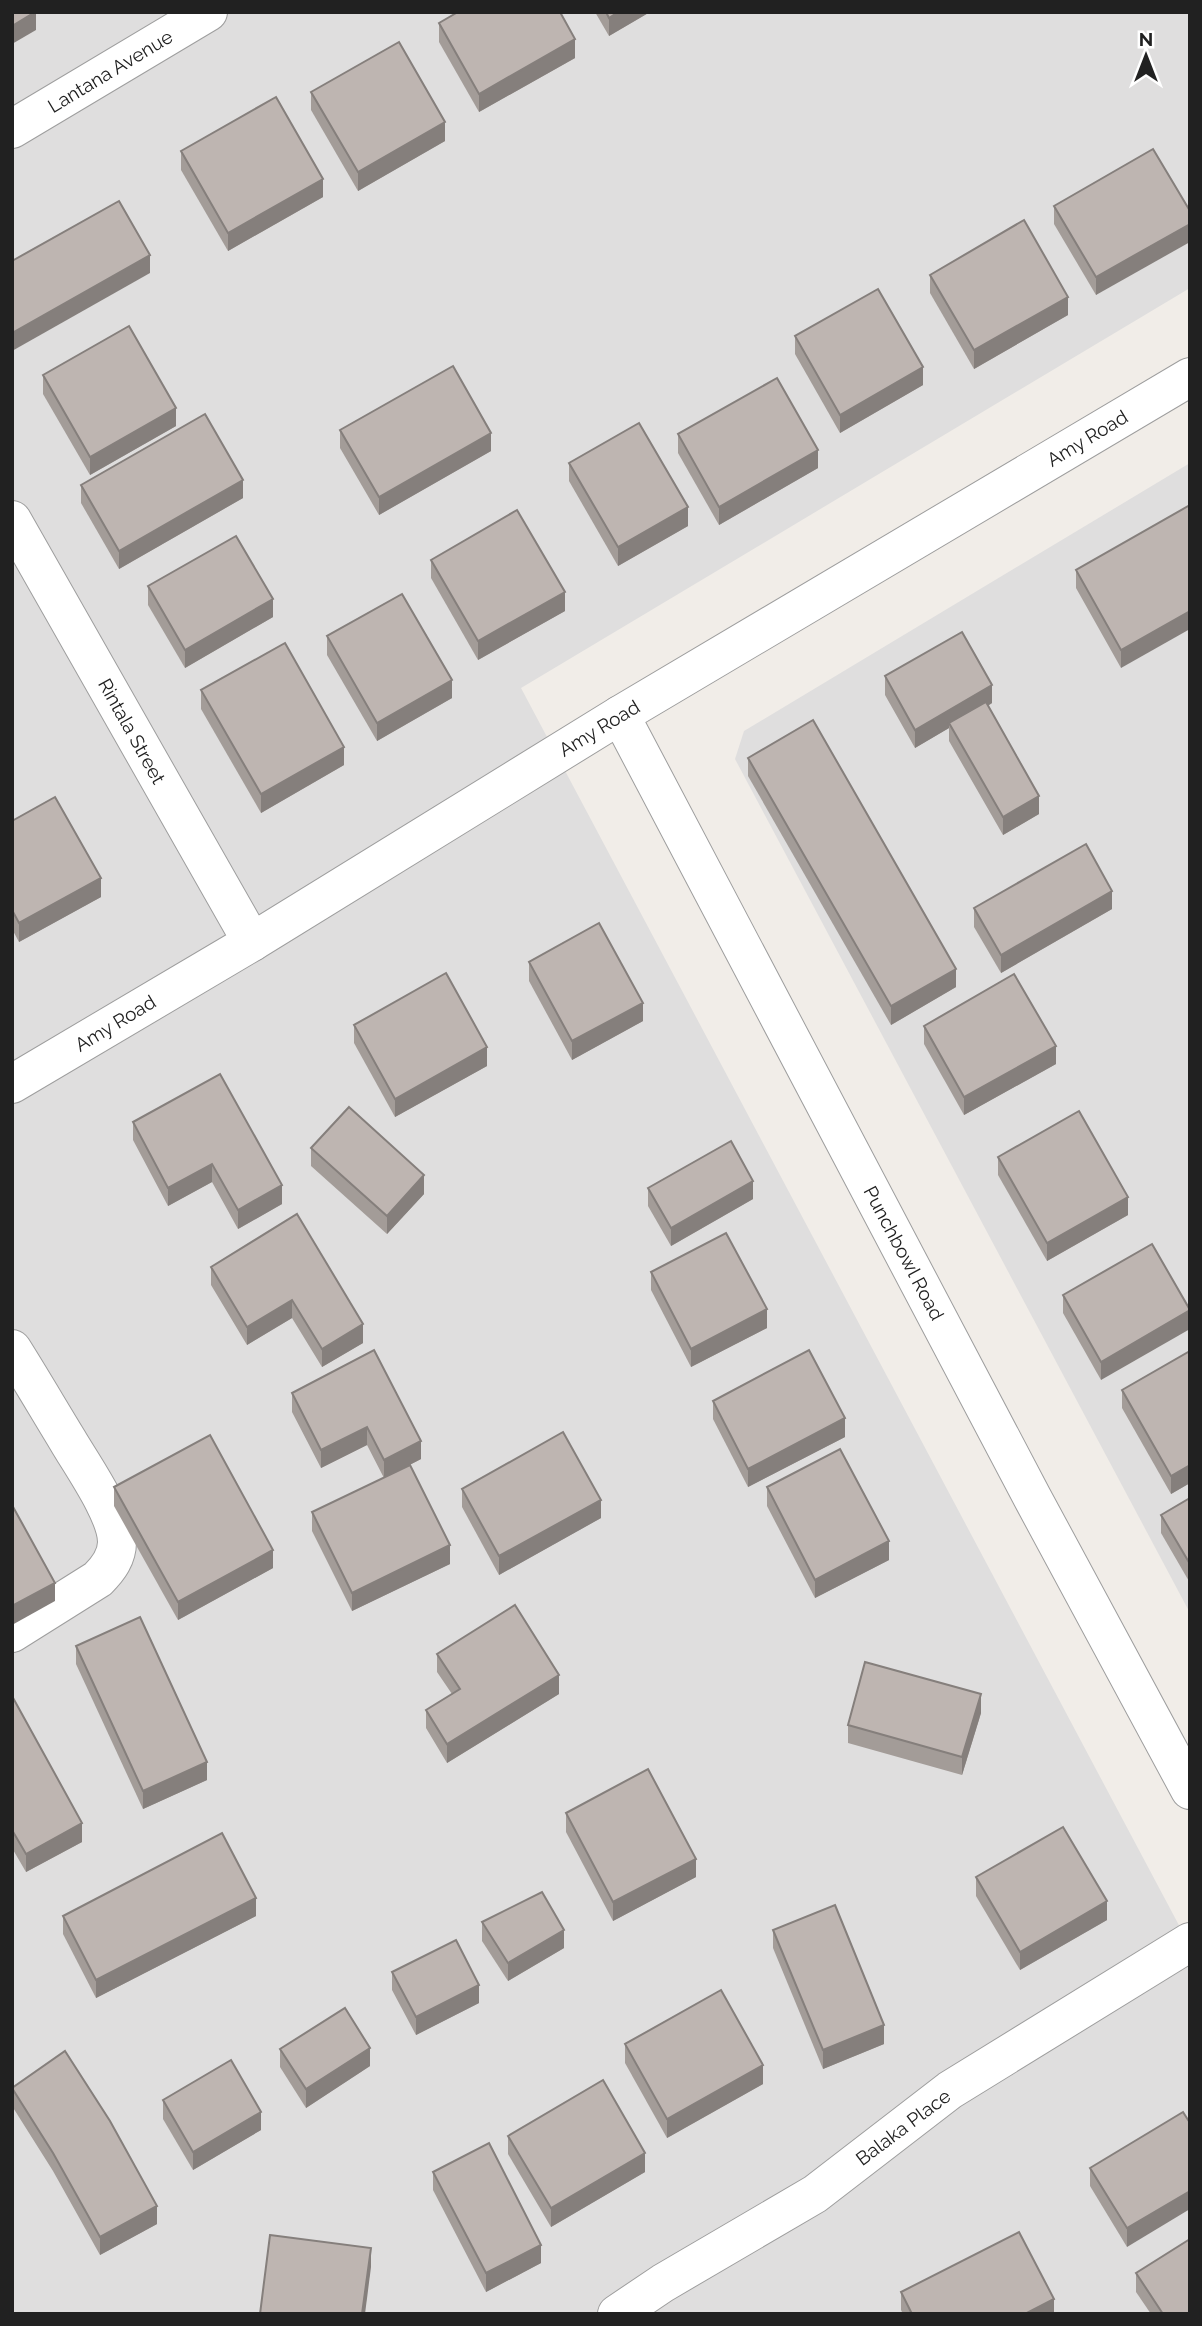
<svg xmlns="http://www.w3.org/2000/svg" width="1202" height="2326" viewBox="0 0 1202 2326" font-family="Raleway,sans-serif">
  <rect width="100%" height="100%" fill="#f1ede8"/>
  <g fill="#dfdede">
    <path d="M12,12H1190V288L521,688L1190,1946V2314H12Z"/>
    <path d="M1190,463V1613L735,759L744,731Z"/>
  </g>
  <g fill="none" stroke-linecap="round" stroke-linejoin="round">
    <g stroke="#9e9e9e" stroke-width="40">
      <g id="minor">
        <path d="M12,129L208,12"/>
        <path d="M12,520L252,942"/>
        <path d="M620,715L1032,1497L1190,1790"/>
        <path d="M12,1084L252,942L620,715L1190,377"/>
        <path d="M12,1349C31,1379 49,1410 68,1441C82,1465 117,1514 117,1542C117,1557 109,1568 98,1579L12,1633"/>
        <path d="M617,2314L663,2283L815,2194L950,2090L1190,1942"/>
      </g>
    </g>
    <use href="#minor" stroke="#fff" stroke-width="38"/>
  </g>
  <g fill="#a39c98">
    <path d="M595,12H650L609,36Z"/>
    <path d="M439,23L575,58L479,112L439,42Z"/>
    <path d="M311,92L445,141L358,191L311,110Z"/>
    <path d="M181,151L323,197L228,251L181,170Z"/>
    <path d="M1054,206L1190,211L1096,295L1054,224Z"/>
    <path d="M930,275L1068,315L974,369L930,293Z"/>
    <path d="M795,336L923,385L840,433L795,354Z"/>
    <path d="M43,375L176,426L90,475L43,394Z"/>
    <path d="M340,430L491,451L379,515L340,448Z"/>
    <path d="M678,434L818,468L719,525L678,453Z"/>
    <path d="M569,463L688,526L618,566L569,481Z"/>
    <path d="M81,485L243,498L119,569L81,503Z"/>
    <path d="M1190,505L1121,668L1076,588V570Z"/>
    <path d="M431,560L565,611L478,660L431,578Z"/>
    <path d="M148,586L273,617L185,668L148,605Z"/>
    <path d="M327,636L452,698L377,741L327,655Z"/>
    <path d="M885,676L992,703L988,706L1039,814L1003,835L949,741V728L915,748L885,695Z"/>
    <path d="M201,690L344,765L261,813L201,709Z"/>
    <path d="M748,758L956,987L891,1025L748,776Z"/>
    <path d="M12,821L101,897L19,942L12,929Z"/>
    <path d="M974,908L1112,909L1001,973L974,927Z"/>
    <path d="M529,962L643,1021L572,1060L529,981Z"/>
    <path d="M354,1025L487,1066L395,1117L354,1043Z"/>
    <path d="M924,1026L1056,1064L964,1115L924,1044Z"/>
    <path d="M133,1122L282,1185V1204L238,1229L212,1182L168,1206L133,1140Z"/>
    <path d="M311,1148L424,1194L387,1234L311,1166Z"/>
    <path d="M998,1157L1128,1215L1047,1261L998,1175Z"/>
    <path d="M648,1188L753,1199L671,1246L648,1206Z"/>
    <path d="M1152,1244L1101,1380L1063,1313V1295Z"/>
    <path d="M211,1267L363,1324V1343L322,1367L292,1318L247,1345L211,1285Z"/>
    <path d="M651,1272L767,1328L691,1367L651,1290Z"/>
    <path d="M374,1350L421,1459L402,1469L450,1564L352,1611L312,1531V1512L384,1478L367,1445L321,1468L292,1412V1393Z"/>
    <path d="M1190,1351V1483L1171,1494L1122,1408V1390Z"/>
    <path d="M713,1401L845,1437L748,1487L713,1419Z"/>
    <path d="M114,1487L273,1568L178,1620L114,1506Z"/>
    <path d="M767,1487L889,1560L815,1598L767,1506Z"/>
    <path d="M462,1489L601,1518L499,1575L462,1507Z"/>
    <path d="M1190,1498V1583L1161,1533V1515Z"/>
    <path d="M76,1646L207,1780L143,1809L76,1664Z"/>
    <path d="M437,1654L559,1694L447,1763L426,1728V1710L452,1694L437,1672Z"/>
    <path d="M12,1696L82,1842L26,1872L12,1848Z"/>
    <path d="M981,1713L962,1775L848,1743V1725Z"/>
    <path d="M566,1813L696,1877L613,1921L566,1832Z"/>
    <path d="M976,1877L1107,1920L1020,1970L976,1896Z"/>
    <path d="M63,1916H256L96,1998L63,1934Z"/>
    <path d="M482,1922L564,1948L508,1981L482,1941Z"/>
    <path d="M773,1930L884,2044L823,2069L773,1948Z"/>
    <path d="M392,1972L479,2003L416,2035L392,1990Z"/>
    <path d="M625,2044L763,2084L667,2138L625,2063Z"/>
    <path d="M280,2049L370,2066L306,2108L280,2067Z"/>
    <path d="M12,2087L157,2224L100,2255L53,2171L12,2106Z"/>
    <path d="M163,2100L261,2130L193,2170L163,2119Z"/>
    <path d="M1183,2112L1127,2247L1090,2186V2168Z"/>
    <path d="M508,2136L645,2172L551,2227L508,2154Z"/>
    <path d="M433,2172L541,2263L486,2292L433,2190Z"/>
    <path d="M1136,2273L1190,2314H1151L1136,2292Z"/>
    <path d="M901,2292L1054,2314H903L901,2310Z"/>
  </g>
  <g fill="#857f7c">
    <path d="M36,12V30L12,44V26Z"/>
    <path d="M618,12H650L609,36V18Z"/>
    <path d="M575,39V58L479,112V94Z"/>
    <path d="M445,122V141L358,191V172Z"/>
    <path d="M323,179V197L228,251V233Z"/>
    <path d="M1190,224V242L1096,295V277Z"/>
    <path d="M150,255V273L12,351V333Z"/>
    <path d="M1068,297V315L974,369V350Z"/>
    <path d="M923,367V385L840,433V415Z"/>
    <path d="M176,408V426L90,475V457Z"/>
    <path d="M491,433V451L379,515V497Z"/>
    <path d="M818,450V468L719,525V507Z"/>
    <path d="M243,480V498L119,569V551Z"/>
    <path d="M688,507V526L618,566V547Z"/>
    <path d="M565,592V611L478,660V641Z"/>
    <path d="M273,599V617L185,668V650Z"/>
    <path d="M1190,611V629L1121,668V650Z"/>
    <path d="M452,680V698L377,741V723Z"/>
    <path d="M992,685V703L951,727L949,723V728L915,748V730Z"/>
    <path d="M344,747V765L261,813V794Z"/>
    <path d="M1039,796V814L1003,835V817Z"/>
    <path d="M101,878V897L19,942V923Z"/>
    <path d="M1112,891V909L1001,973V955Z"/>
    <path d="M956,969V987L891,1025V1006Z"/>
    <path d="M643,1003V1021L572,1060V1041Z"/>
    <path d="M1056,1046V1064L964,1115V1097Z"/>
    <path d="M487,1047V1066L395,1117V1099Z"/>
    <path d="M212,1164V1182L168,1206V1188Z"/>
    <path d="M424,1175V1194L387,1234V1216Z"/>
    <path d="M753,1181V1199L671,1246V1228Z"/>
    <path d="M282,1185V1204L238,1229V1210Z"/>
    <path d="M1128,1197V1215L1047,1261V1243Z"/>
    <path d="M292,1300V1318L247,1345V1327Z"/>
    <path d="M767,1309V1328L691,1367V1349Z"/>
    <path d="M1190,1310V1329L1101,1380V1362Z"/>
    <path d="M363,1324V1343L322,1367V1349Z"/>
    <path d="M845,1418V1437L748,1487V1469Z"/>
    <path d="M367,1427V1445L321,1468V1450Z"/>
    <path d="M421,1441V1459L384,1478V1460Z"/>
    <path d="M1190,1465V1483L1171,1494V1476Z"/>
    <path d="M601,1500V1518L499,1575V1556Z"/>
    <path d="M889,1541V1560L815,1598V1580Z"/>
    <path d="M450,1545V1564L352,1611V1593Z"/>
    <path d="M273,1550V1568L178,1620V1602Z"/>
    <path d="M55,1583V1601L12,1625V1606Z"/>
    <path d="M559,1675V1694L447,1763V1744Z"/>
    <path d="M981,1694V1713L962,1775V1757Z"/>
    <path d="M207,1762V1780L143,1809V1791Z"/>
    <path d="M82,1823V1842L26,1872V1854Z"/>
    <path d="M696,1859V1877L613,1921V1902Z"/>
    <path d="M256,1898V1916L96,1998V1980Z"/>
    <path d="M1107,1901V1920L1020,1970V1952Z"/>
    <path d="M564,1930V1948L508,1981V1963Z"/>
    <path d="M479,1985V2003L416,2035V2017Z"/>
    <path d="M884,2025V2044L823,2069V2050Z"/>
    <path d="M370,2048V2066L306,2108V2089Z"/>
    <path d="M763,2065V2084L667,2138V2119Z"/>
    <path d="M261,2112V2130L193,2170V2152Z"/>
    <path d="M645,2153V2172L551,2227V2208Z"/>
    <path d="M1190,2191V2209L1127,2247V2228Z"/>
    <path d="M157,2206V2224L100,2255V2237Z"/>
    <path d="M541,2245V2263L486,2292V2273Z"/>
    <path d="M371,2248V2267L365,2314H362Z"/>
    <path d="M1054,2299V2314H1025Z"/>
  </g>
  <g fill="#beb5b1" stroke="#857f7c" stroke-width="2">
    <path d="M12,12H35L12,26Z"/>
    <path d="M458,12H560L575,39L479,94L439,23Z"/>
    <path d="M606,12H618L609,18Z"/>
    <path d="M399,42L445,122L358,172L311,92Z"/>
    <path d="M276,97L323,179L228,233L181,151Z"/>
    <path d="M1153,149L1190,211V224L1096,277L1054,206Z"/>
    <path d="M119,201L150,255L12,333V261Z"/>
    <path d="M1024,220L1068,297L974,350L930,275Z"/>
    <path d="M878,289L923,367L840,415L795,336Z"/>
    <path d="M129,326L176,408L90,457L43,375Z"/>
    <path d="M453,366L491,433L379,497L340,430Z"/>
    <path d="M777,378L818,450L719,507L678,434Z"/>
    <path d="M205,414L243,480L119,551L81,485Z"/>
    <path d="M639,423L688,507L618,547L569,463Z"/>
    <path d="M1190,505V611L1121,650L1076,570Z"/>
    <path d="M517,510L565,592L478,641L431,560Z"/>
    <path d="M236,536L273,599L185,650L148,586Z"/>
    <path d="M402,594L452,680L377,723L327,636Z"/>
    <path d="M962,632L992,685L915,730L885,676Z"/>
    <path d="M285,643L344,747L261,794L201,690Z"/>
    <path d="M986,702L1039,796L1003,817L949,723Z"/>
    <path d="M813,720L956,969L891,1006L748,758Z"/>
    <path d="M55,797L101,878L19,923L12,910V821Z"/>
    <path d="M1086,844L1112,891L1001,955L974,908Z"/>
    <path d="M599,923L643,1003L572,1041L529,962Z"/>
    <path d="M446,973L487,1047L395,1099L354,1025Z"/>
    <path d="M1014,974L1056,1046L964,1097L924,1026Z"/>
    <path d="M220,1074L282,1185L238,1210L212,1164L168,1188L133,1122Z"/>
    <path d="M349,1107L424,1175L387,1216L311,1148Z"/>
    <path d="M1079,1111L1128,1197L1047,1243L998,1157Z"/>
    <path d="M731,1141L753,1181L671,1228L648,1188Z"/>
    <path d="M297,1214L363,1324L322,1349L292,1300L247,1327L211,1267Z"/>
    <path d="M726,1233L767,1309L691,1349L651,1272Z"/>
    <path d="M1152,1244L1190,1310L1101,1362L1063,1295Z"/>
    <path d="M374,1350L421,1441L384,1460L367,1427L321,1450L292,1393Z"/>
    <path d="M809,1350L845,1418L748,1469L713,1401Z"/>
    <path d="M1190,1351V1465L1171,1476L1122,1390Z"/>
    <path d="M563,1432L601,1500L499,1556L462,1489Z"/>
    <path d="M210,1435L273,1550L178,1602L114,1487Z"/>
    <path d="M840,1449L889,1541L815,1580L767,1487Z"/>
    <path d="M410,1465L450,1545L352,1593L312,1512Z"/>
    <path d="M1190,1498V1564L1161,1515Z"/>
    <path d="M12,1505L55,1583L12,1606Z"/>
    <path d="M515,1605L559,1675L447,1744L426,1710L460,1689L437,1654Z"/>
    <path d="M140,1617L207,1762L143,1791L76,1646Z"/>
    <path d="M865,1662L981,1694L962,1757L848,1725Z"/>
    <path d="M12,1696L82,1823L26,1854L12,1830Z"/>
    <path d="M648,1769L696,1859L613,1902L566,1813Z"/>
    <path d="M1063,1827L1107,1901L1020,1952L976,1877Z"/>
    <path d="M222,1833L256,1898L96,1980L63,1916Z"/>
    <path d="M542,1892L564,1930L508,1963L482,1922Z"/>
    <path d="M835,1905L884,2025L823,2050L773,1930Z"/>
    <path d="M456,1940L479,1985L416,2017L392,1972Z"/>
    <path d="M721,1990L763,2065L667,2119L625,2044Z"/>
    <path d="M345,2008L370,2048L306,2089L280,2049Z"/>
    <path d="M65,2051L110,2121L157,2206L100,2237L53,2153L12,2088Z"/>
    <path d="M231,2060L261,2112L193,2152L163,2100Z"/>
    <path d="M603,2080L645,2153L551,2208L508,2136Z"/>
    <path d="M1183,2112L1190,2123V2191L1127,2228L1090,2168Z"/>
    <path d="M489,2143L541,2245L486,2273L433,2172Z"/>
    <path d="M1019,2232L1054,2299L1025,2314H912L901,2292Z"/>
    <path d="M270,2235L371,2248L362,2314H260Z"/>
    <path d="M1190,2239V2314H1163L1136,2273Z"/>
  </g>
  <g text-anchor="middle" stroke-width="5" stroke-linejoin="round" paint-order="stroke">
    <g font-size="19" fill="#212121" stroke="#fff">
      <text transform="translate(110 71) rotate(-31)" y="7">Lantana Avenue</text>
      <text transform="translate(1087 438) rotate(-31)" y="7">Amy Road</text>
      <text transform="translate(599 728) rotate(-31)" y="7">Amy Road</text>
      <text transform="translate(132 731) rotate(61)" y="7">Rintala Street</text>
      <text transform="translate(115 1023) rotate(-31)" y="7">Amy Road</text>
      <text transform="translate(904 1253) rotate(62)" y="7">Punchbowl Road</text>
      <text transform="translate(903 2127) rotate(-37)" y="7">Balaka Place</text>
    </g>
  </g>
  <rect width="1202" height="2326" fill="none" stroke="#212121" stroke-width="28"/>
  <g transform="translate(1146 56)" stroke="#ffffff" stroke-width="5" paint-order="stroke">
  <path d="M0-5L12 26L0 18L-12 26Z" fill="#212121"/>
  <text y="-10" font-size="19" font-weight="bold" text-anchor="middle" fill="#212121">N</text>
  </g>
</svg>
